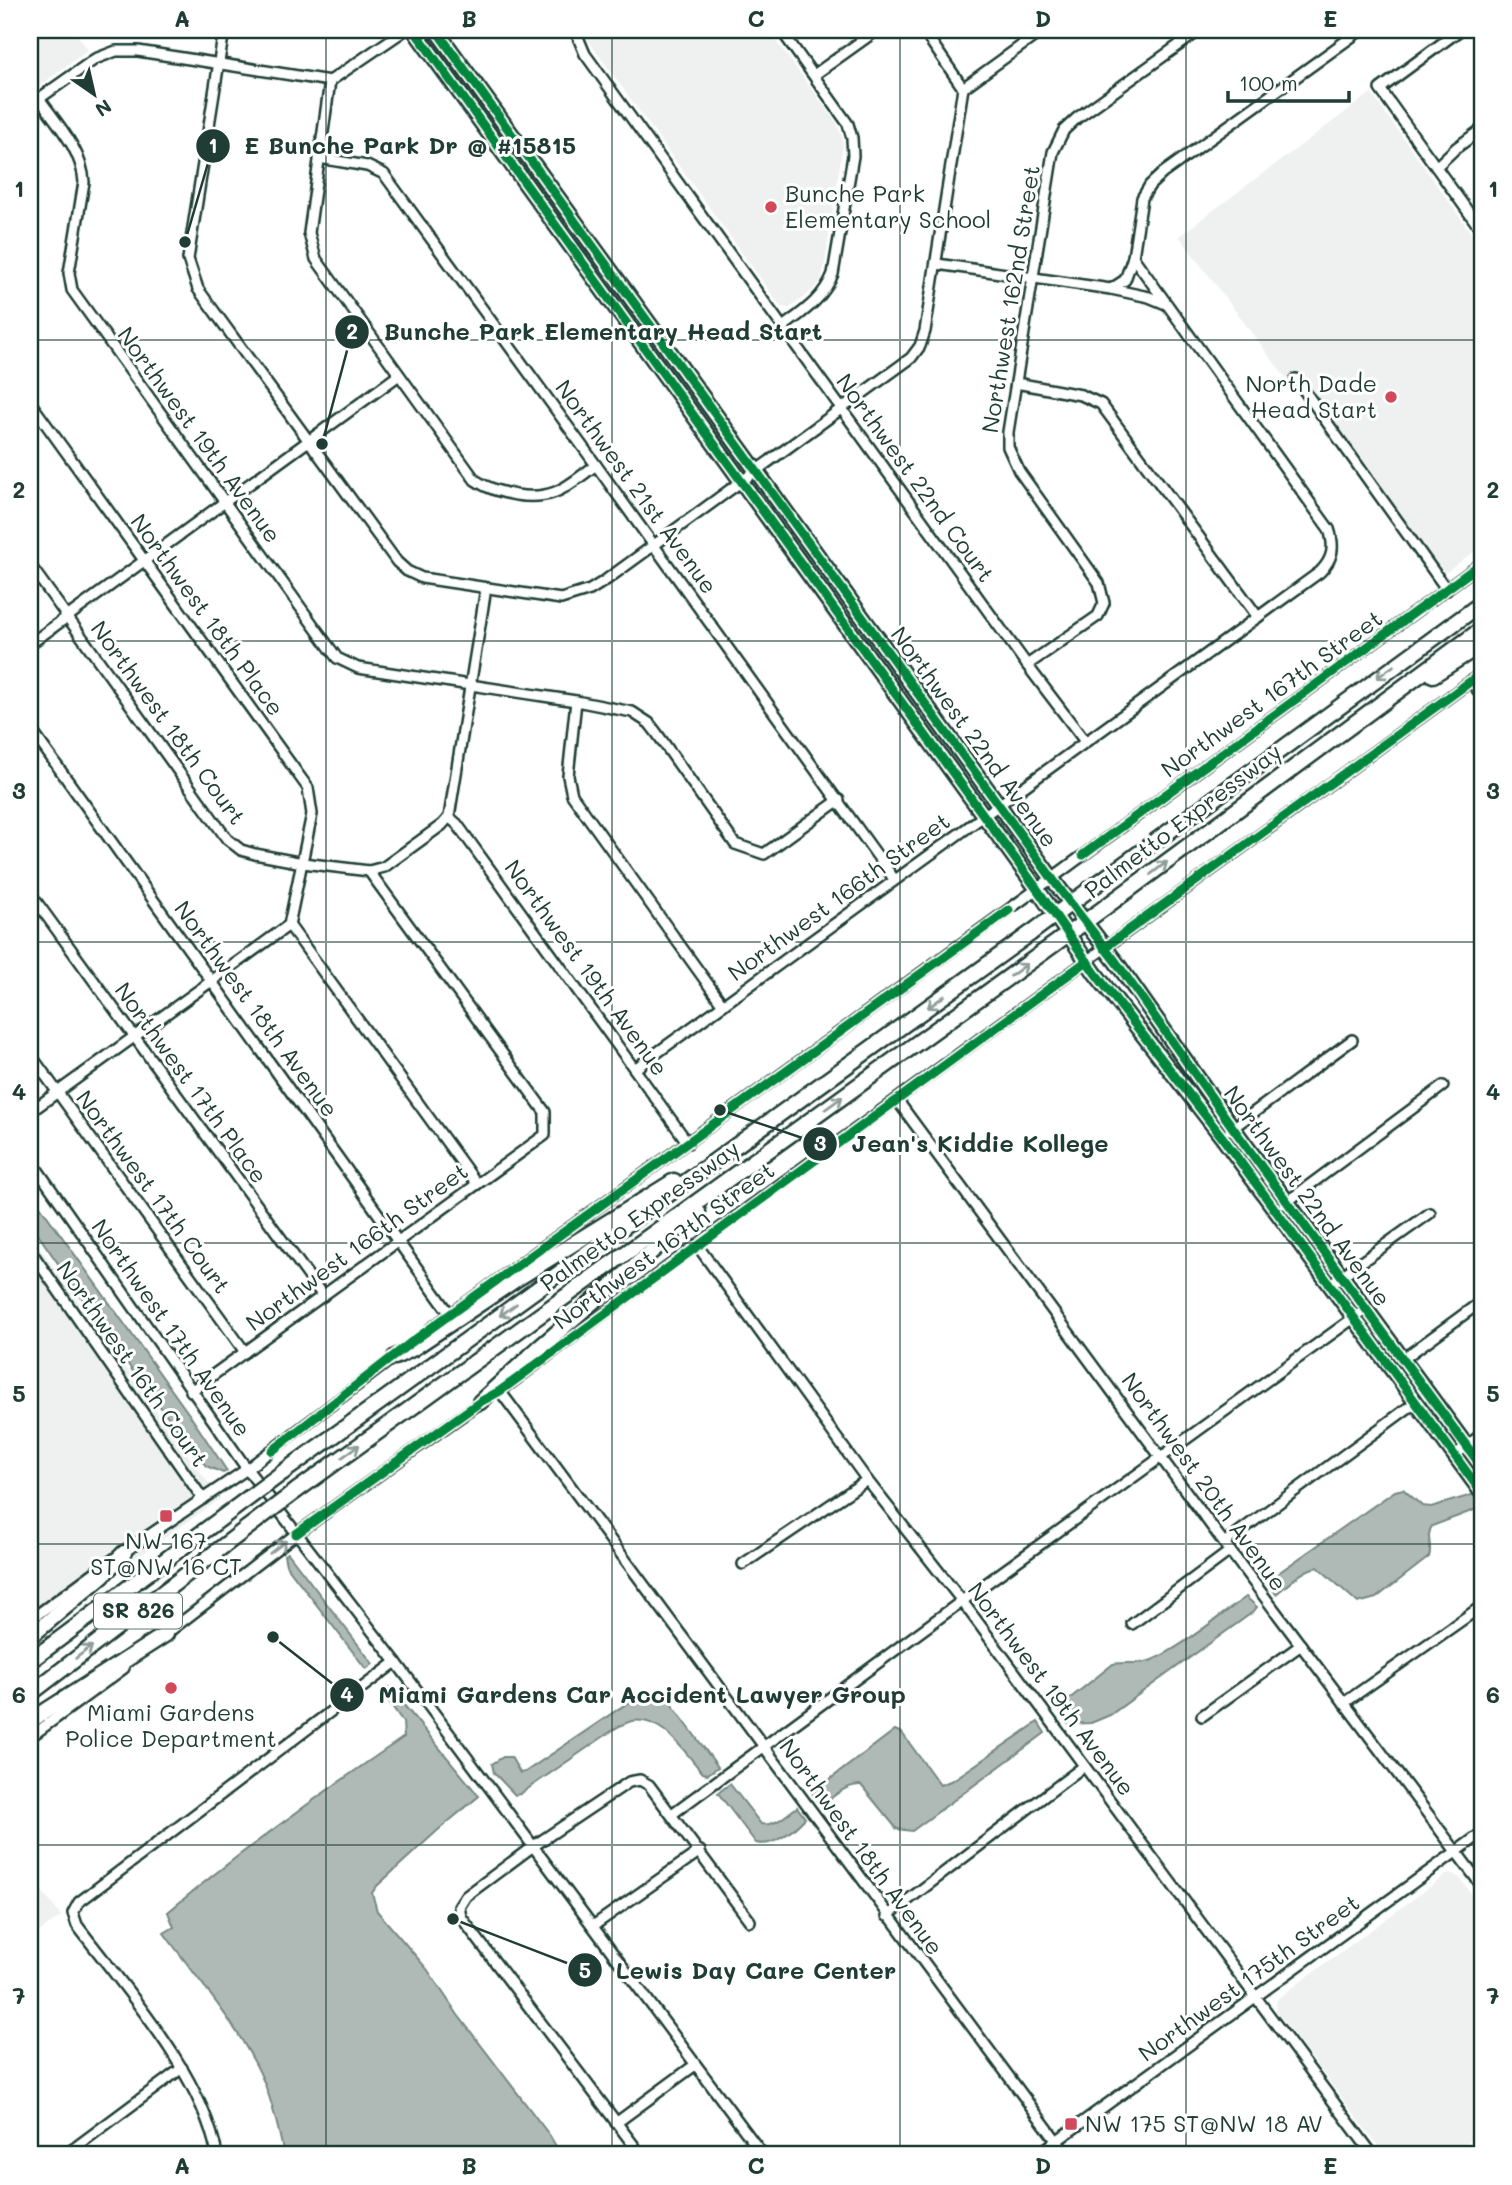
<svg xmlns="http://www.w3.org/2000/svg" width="1512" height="2185" viewBox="0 0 1512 2185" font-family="Mali,sans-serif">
  <rect width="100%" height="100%" fill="#fff"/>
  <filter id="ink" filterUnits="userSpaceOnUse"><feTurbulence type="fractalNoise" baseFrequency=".0143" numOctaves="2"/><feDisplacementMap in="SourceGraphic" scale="14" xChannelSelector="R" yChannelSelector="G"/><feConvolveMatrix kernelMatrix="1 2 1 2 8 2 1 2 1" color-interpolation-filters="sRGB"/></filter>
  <g filter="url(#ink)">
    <g fill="#eef1f0">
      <path d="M30,30H74L88,50L30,93Z"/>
      <path d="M583,30H768L836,122L842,136L843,145L824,268L821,280L811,292L790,308L781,307L590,43Z"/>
      <path d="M1371,93L1482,248V546L1437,579L1179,236Z"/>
      <path d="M30,1234L220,1499L30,1634Z"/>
      <path d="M1453,1874L1460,1878L1482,1909V2131L1450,2155H1385L1276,2011V2004L1277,1999L1446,1875Z"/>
      <path d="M30,1875L61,1916L30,1939Z"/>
    </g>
    <g fill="#afbab7" stroke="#758883" stroke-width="2">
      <path d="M30,1192L191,1417L227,1471L223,1473L206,1466L132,1370L30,1223Z"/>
      <path d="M1403,1489L1422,1506L1431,1507L1482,1492V1507L1432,1526C1425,1537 1433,1545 1429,1557L1376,1598L1358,1603L1318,1567C1303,1569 1289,1584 1276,1594L1267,1581L1395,1491Z"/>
      <path d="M288,1553L373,1664L366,1669L286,1565L284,1555Z"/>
      <path d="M1246,1597L1257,1607L1253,1612L1110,1715L1091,1723L1068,1724L1058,1708L1113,1664C1124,1662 1135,1664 1145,1662C1170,1657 1223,1613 1246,1597Z"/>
      <path d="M389,1687L479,1796L437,1831L377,1886L372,1893L377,1911L427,1969L458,2015L550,2136L561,2155H284C279,2131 273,2105 264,2082C241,2028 198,1980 164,1933L174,1927L168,1912C243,1849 323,1792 404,1737L403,1722L385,1696L383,1691Z"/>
      <path d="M654,1692L667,1698L718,1767L708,1774L703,1773C685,1753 662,1715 632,1721C627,1722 620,1726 616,1728L520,1794L515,1795L494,1773L492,1764L503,1757H511L520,1773L525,1772L626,1704Z"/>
      <path d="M1038,1722L1045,1733L912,1831L897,1829L861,1785C847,1784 833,1796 822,1806L812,1793L895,1730L902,1733L940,1785L953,1780Z"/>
      <path d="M730,1784L761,1824C775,1827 786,1815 797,1807L805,1818C794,1830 773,1848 756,1843L718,1793Z"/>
    </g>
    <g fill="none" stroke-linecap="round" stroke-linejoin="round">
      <g stroke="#1f3d34" stroke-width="14">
        <g id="minor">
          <path d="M224,30L188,259L198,289L397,562L407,571L422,578L561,599L590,590L606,580L911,358L920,346L925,331L963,88L923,30"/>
          <path d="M575,30L585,54L1027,665L1084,740"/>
          <path d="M781,30L848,124L852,138L853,156L833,274C823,299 804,311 783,327"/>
          <path d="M1460,30L1380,89L1482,231"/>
          <path d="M814,75L877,30"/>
          <path d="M330,81L309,233L316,259L475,480C488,489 501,492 516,495C555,501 567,486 596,465"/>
          <path d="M330,81L405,30"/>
          <path d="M963,88L1043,30"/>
          <path d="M39,98C58,125 82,150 84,182L69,273L72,290L337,658L358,668L576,701L632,712L649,723L656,732L735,844L764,854L839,800"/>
          <path d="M30,105L95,59L116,51H138L330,81"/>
          <path d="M319,158L367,166L384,174L596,465L894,879"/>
          <path d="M1436,167L1456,148L1482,129"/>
          <path d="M937,264L1111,289L1149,297L1166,304"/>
          <path d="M1111,289L1125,280L1133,257L1142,198L1150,185L1163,173L1361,30"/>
          <path d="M1296,379L1447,590"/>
          <path d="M1016,383L1081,395L1101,404L1258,617"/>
          <path d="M30,402L308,788L312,814L289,925L30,1112"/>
          <path d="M30,565L227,839L241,850L255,854L303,863L369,871L384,867L442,825L449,817L486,588"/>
          <path d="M30,644L399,375"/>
          <path d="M1027,665L1098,616L1104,603L1099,583L1019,471L1008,447V432L1053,152L1064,130L1077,118L1200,30"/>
          <path d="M1471,681L1482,696"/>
          <path d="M576,701L568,776L572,795L723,1005"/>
          <path d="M30,728L450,1314"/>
          <path d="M449,817L457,824L688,1143"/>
          <path d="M30,893L323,1296"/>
          <path d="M289,925L477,1184"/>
          <path d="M30,1054L245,1352"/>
          <path d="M636,1068C863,902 1091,737 1320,572C1333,559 1335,547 1329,529L1133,257"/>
          <path d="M897,1100L1224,1543L1482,1886"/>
          <path d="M1230,1130L1352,1040"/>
          <path d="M30,1159L247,1469L396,1662L763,2155"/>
          <path d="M1284,1204L1443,1086"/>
          <path d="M697,1245L867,1480L962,1601L1373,2155"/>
          <path d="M30,1250L203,1499"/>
          <path d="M1329,1285L1430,1213"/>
          <path d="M430,1329L1037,889L1482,563"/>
          <path d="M1403,1359L1482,1301"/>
          <path d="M502,1390L697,1245L1482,673"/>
          <path d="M191,1391L545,1135V1112L369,871"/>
          <path d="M500,1391L1067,2155"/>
          <path d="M1455,1455L1482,1434"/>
          <path d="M1224,1543L1416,1402"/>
          <path d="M743,1564L867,1480"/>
          <path d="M30,1620L99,1569L247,1469L397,1355"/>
          <path d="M1132,1624L1230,1551"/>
          <path d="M162,1637L296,1534L484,1400"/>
          <path d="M1344,1703L1482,1606"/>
          <path d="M1202,1716L1301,1645"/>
          <path d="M30,1737L124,1668"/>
          <path d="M672,1814L962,1601L1366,1309"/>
          <path d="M887,1916L1084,1766"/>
          <path d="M593,1926L700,1851"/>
          <path d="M616,2123L695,2065"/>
          <path d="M65,2155L182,2068"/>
          <path d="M217,2155C202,2074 126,1990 77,1925L73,1913L79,1902L396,1662"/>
          <path d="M641,2155L461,1917L459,1907L466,1896L532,1847L629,1782L640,1780L649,1785L750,1921"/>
          <path d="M1037,2155L1482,1833"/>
        </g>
      </g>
      <g stroke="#1f3d34" stroke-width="18">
        <g id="major">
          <path d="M414,30L1037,889L1095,973L1222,1137L1482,1493"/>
          <path d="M436,30L1062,892L1116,962L1233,1128L1482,1467"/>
        </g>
      </g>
      <g stroke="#1f3d34" stroke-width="19">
        <g id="highway">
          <path d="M1433,675L1482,644"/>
          <path d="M1090,889L1482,603"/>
          <path d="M1104,908L1482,629"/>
          <path d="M395,1357L412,1349L515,1280L674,1181"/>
          <path d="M480,1402L540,1347L698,1212"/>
          <path d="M282,1473L1031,933"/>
          <path d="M296,1491L1042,953"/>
          <path d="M30,1637L103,1575L124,1553"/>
          <path d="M30,1661L235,1508"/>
          <path d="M30,1694L247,1528"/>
          <path d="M30,1721L166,1634"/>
        </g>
      </g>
      <use href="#minor" stroke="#fff" stroke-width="9"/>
      <use href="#major" stroke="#fff" stroke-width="12"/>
      <use href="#highway" stroke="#fff" stroke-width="14"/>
      <g stroke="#1f3d34" stroke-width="19" stroke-linecap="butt">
        <g id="highway-bridge">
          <path d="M1031,933L1090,889"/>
          <path d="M1042,953L1104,908"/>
          <path d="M235,1508L282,1473"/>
          <path d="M247,1528L296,1491"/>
        </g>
      </g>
      <use href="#highway-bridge" stroke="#fff" stroke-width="14"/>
      <g stroke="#fff" stroke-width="13">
        <g id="cycleway">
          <path d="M414,30L1037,889L1095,973L1222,1137L1482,1493"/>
          <path d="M436,30L1062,892L1116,962L1233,1128L1482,1467"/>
          <path d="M1083,855L1482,563"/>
          <path d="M1104,948L1482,673"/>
          <path d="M272,1451L409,1344L1009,910"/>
          <path d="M296,1534L480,1402L500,1391L1087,961"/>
        </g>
      </g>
      <use href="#cycleway" stroke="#00873e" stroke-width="9"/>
    </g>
    <defs><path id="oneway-shaft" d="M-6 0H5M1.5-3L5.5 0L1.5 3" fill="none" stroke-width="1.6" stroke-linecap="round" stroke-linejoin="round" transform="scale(1.75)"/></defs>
    <g stroke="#8f9e9a">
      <use href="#oneway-shaft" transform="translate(1385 672) rotate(144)"/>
      <use href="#oneway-shaft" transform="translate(1159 868) rotate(-37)"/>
      <use href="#oneway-shaft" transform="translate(1019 970) rotate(-36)"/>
      <use href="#oneway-shaft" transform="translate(936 1002) rotate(144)"/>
      <use href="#oneway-shaft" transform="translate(834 1103) rotate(-36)"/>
      <use href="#oneway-shaft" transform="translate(508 1310) rotate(144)"/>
      <use href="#oneway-shaft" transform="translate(351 1451) rotate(-36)"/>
      <use href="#oneway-shaft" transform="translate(278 1547) rotate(-38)"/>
      <use href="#oneway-shaft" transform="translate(84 1652) rotate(-37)"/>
    </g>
  </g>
  <path fill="none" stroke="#1f3d34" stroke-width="2" stroke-opacity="0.55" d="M326,30V2155M612,30V2155M900,30V2155M1186,30V2155M30,340H1482M30,641H1482M30,942H1482M30,1243H1482M30,1544H1482M30,1845H1482"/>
  <g fill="#d1495b" stroke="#fff" stroke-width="2.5">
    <circle cx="771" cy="207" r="7"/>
    <circle cx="1391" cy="397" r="7"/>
    <rect x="159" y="1509" width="14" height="14" rx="3.5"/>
    <circle cx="171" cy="1688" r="7"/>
    <rect x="1064" y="2117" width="14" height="14" rx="3.5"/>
  </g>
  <g text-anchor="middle" stroke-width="6" stroke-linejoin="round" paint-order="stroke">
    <rect fill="#fff" stroke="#627771" stroke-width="2" x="94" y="1593.5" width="88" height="35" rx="5"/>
    <g font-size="21" font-weight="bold" fill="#1f3d34">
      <text x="138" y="1618">SR 826</text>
    </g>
    <g font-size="23" fill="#1f3d34" stroke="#fff" text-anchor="start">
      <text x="785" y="202">Bunche Park<tspan x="785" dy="26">Elementary School</tspan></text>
      <text x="1377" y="392" text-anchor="end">North Dade<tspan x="1377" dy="26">Head Start</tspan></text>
      <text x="166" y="1549" text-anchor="middle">NW 167<tspan x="166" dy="26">ST@NW 16 CT</tspan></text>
      <text x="171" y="1721" text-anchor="middle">Miami Gardens<tspan x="171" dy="26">Police Department</tspan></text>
      <text x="1085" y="2132">NW 175 ST@NW 18 AV</text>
    </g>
    <g font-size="23" fill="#1f3d34" stroke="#fff">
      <text transform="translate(1011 299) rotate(-81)" y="8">Northwest 162nd Street</text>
      <text transform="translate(199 435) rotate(54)" y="8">Northwest 19th Avenue</text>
      <text transform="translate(915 478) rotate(54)" y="8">Northwest 22nd Court</text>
      <text transform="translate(636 487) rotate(54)" y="8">Northwest 21st Avenue</text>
      <text transform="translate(207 615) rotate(54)" y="8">Northwest 18th Place</text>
      <text transform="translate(1272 694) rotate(-36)" y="8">Northwest 167th Street</text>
      <text transform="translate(168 723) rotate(54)" y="8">Northwest 18th Court</text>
      <text transform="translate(974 737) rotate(54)" y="8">Northwest 22nd Avenue</text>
      <text transform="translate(1183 821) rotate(-37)" y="8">Palmetto Expressway</text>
      <text transform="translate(839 897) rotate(-36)" y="8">Northwest 166th Street</text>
      <text transform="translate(586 968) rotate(54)" y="8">Northwest 19th Avenue</text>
      <text transform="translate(256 1009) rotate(54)" y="8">Northwest 18th Avenue</text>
      <text transform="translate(191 1083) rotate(54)" y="8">Northwest 17th Place</text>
      <text transform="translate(153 1192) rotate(54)" y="8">Northwest 17th Court</text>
      <text transform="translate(1307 1196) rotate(54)" y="8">Northwest 22nd Avenue</text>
      <text transform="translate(640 1216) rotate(-36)" y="8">Palmetto Expressway</text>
      <text transform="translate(664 1246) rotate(-36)" y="8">Northwest 167th Street</text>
      <text transform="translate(357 1247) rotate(-36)" y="8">Northwest 166th Street</text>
      <text transform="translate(171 1328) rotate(55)" y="8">Northwest 17th Avenue</text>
      <text transform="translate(132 1364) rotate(55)" y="8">Northwest 16th Court</text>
      <text transform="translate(1204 1482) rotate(54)" y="8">Northwest 20th Avenue</text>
      <text transform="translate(1051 1689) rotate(53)" y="8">Northwest 19th Avenue</text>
      <text transform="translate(861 1847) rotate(54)" y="8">Northwest 18th Avenue</text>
      <text transform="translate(1249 1978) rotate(-36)" y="8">Northwest 175th Street</text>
    </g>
  </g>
  <path fill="none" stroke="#1f3d34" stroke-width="2.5" d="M185 242L213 146M322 444L352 332M720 1110L820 1144M273 1637L347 1695M453 1919L585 1970"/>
  <g fill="#1f3d34" stroke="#fff" stroke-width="2.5">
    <circle cx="185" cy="242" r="7"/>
    <circle cx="322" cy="444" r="7"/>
    <circle cx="720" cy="1110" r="7"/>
    <circle cx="273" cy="1637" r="7"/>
    <circle cx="453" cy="1919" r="7"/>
    <circle cx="213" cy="146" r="18"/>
    <circle cx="352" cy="332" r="18"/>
    <circle cx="820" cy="1144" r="18"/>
    <circle cx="347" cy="1695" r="18"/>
    <circle cx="585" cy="1970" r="18"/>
  </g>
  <g font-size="21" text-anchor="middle" font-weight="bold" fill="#fff">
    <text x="213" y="153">1</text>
    <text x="352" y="339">2</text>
    <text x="820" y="1151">3</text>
    <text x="347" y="1702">4</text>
    <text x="585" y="1978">5</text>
  </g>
  <g font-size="24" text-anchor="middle" font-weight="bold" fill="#1f3d34" stroke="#fff" stroke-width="6" stroke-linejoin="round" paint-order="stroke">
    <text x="410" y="154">E Bunche Park Dr @ #15815</text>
    <text x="603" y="340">Bunche Park Elementary Head Start</text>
    <text x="980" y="1152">Jean's Kiddie Kollege</text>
    <text x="642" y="1703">Miami Gardens Car Accident Lawyer Group</text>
    <text x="756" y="1979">Lewis Day Care Center</text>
  </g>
  <rect width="1512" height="2185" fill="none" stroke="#fff" stroke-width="77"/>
  <g transform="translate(94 94) rotate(146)" stroke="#ffffff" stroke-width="5" paint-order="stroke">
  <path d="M0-5L12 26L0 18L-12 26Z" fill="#1f3d34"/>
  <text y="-10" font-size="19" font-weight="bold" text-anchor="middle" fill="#1f3d34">N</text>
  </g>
  <path d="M1228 91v10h121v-10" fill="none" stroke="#1f3d34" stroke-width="3.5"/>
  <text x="1239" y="91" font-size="21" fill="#1f3d34" stroke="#ffffff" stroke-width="5" paint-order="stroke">100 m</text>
  <rect x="38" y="38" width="1436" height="2108" fill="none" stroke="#1f3d34" stroke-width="2.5"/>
  <g font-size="23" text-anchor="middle" font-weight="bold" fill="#1f3d34">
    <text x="182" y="27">A</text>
    <text x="469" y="27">B</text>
    <text x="756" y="27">C</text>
    <text x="1043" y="27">D</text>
    <text x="1330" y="27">E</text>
    <text x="19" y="197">1</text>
    <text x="1493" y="197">1</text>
    <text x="19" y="498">2</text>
    <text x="1493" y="498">2</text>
    <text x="19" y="799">3</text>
    <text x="1493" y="799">3</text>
    <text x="19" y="1100">4</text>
    <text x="1493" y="1100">4</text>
    <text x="19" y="1402">5</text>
    <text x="1493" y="1402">5</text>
    <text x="19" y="1703">6</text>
    <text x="1493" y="1703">6</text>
    <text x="19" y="2004">7</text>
    <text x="1493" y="2004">7</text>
    <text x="182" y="2174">A</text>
    <text x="469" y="2174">B</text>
    <text x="756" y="2174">C</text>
    <text x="1043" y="2174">D</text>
    <text x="1330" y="2174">E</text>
  </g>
</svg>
